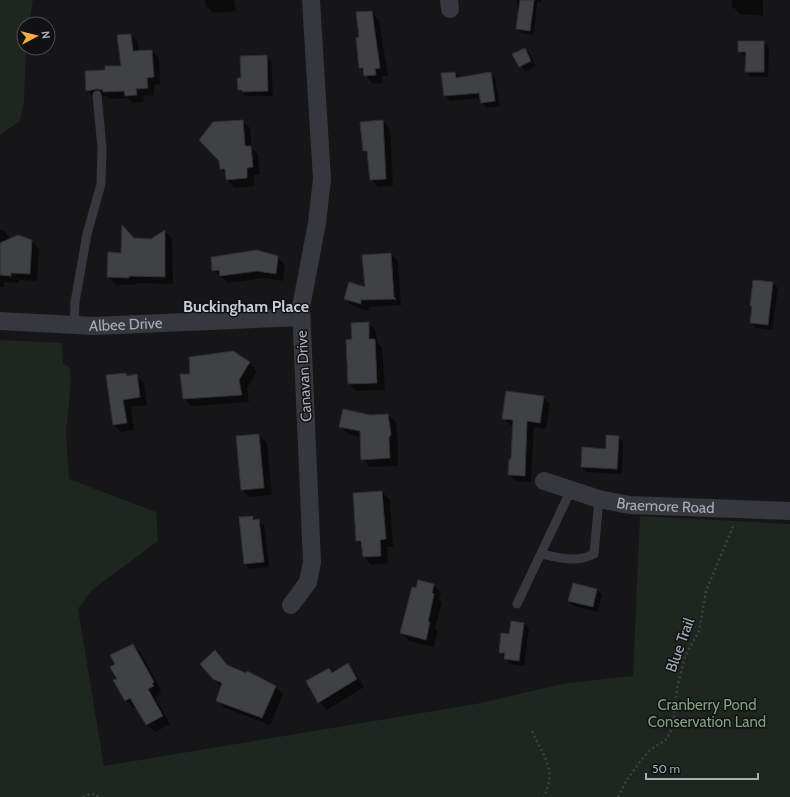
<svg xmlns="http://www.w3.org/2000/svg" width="790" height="797" viewBox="0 0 790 797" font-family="Cabin,sans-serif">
  <rect width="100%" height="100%" fill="#161618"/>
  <g fill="#1e261f">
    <path d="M0,0H33L29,24H24V48H26L24,101L20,121L0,135Z"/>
    <path d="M0,340L62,343L63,364L69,366L71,382L66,432L69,479L156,512L158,541L92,590L78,609L104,766L476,704L567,683L633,676L640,516L790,524V797H0Z"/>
  </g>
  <g fill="#0007">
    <path d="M205,0H234L236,11L213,13L206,6Z"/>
    <path d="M517,0H541V2H537L534,35L521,33L517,29L520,9L517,6Z"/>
    <path d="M732,0H763V16L740,14L732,6Z"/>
    <path d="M371,12L379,20L388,76H382L383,83L373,84L360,68V38Z"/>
    <path d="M131,35L138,42L139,52L152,51L159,58L160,84L154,85V95L143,96L144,102L133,103L128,98L111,99L105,96L94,97L87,90L107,71L122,67Z"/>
    <path d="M764,42L769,47L768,77H751L746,72L747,57L739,52Z"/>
    <path d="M525,49L530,54L536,66L525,72L514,55Z"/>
    <path d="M266,56L271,61L273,96H248L244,95L239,90L242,79Z"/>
    <path d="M455,73L460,78L490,73L495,78L500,106L487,108L482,103L481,98L450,101L445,96Z"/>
    <path d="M242,121L250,128L252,149L258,155L260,174L254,175L255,186L235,188L227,180V175L221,169Z"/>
    <path d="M383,121L390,129L393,186L378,187L371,179L368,155L364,151Z"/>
    <path d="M0,230H3L11,239L32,241L39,249L37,281L19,280V283L4,282V287H0Z"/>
    <path d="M165,231L172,239L173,284L136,283V285H116L108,277L122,254L134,239L151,240Z"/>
    <path d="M391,254L398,261L401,304L402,305L369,307L368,311L353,306L345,299L366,288Z"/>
    <path d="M277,257L285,265L283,281L265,278L228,283L213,270Z"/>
    <path d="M773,283L778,288L772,330L756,328L751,323L753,308L751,306Z"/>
    <path d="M369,323L376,331L377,342L382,348L385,390L356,391L349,384Z"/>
    <path d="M233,352L250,363L257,371L247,388L249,402L192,406L184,399L191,375Z"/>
    <path d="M126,374L129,376L136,375L144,383L147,405L131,407L134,430L121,432L114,424Z"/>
    <path d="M543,397L550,404L546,429L534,427L531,482L516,481L509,475L512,460L514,425H510L503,418Z"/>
    <path d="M388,415L396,422L398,442V466L370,467L362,459L361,437L348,434L341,427L370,416Z"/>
    <path d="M259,435L267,443L272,495L250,497L242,490Z"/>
    <path d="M618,437L623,442L622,474L587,472L582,467L607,450Z"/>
    <path d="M382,492L390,500L393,547H387L388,563L371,565L364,557L363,546L357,541Z"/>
    <path d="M252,517L264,525L269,567L250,569L245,564Z"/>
    <path d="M574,584L597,590L602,595L598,612L574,606L569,601Z"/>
    <path d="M433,585L441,592L439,600L442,602L435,628L438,631L434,647L409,641L402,633L417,589Z"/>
    <path d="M524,624L529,629L524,666L510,664L500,652L510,636Z"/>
    <path d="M133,645L141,653L161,690L159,692L161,694L155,697L170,724L155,732L147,725L136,706L133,708L126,700L118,679L117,664Z"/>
    <path d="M215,652L229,667L275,687L283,694L270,725L225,708L217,700L222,687L214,679Z"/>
    <path d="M348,665L355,672L364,687L327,710L319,702L329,669L333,673Z"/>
  </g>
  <g fill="#404145" stroke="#303034">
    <path d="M520,0H534L530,31L516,29Z"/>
    <path d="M372,11L380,68L375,69L376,75L364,76L363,68H359L356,38L359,37L356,12Z"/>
    <path d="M131,34L133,51L152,50L154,77L147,78L148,88L136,89L137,95L125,96L124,91L103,92V90L97,89L86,91L85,71L105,70V66H121L117,35Z"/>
    <path d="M738,41H764V72H745L746,52H738Z"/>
    <path d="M525,48L531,61L519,67L512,54Z"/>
    <path d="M267,55L268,91L242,92V90H238L237,78H241L240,56Z"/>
    <path d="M455,72L456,78L491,72L495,101L481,103L479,93L444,96L441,73Z"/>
    <path d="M243,120L245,146H251L253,167L247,168V178L226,180L225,169H220L219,161L199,140L213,122Z"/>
    <path d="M383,120L386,179L370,180L367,151H363L360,122Z"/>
    <path d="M122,225L134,238L151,239L165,230V277L129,276V278L107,277L108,252L121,253Z"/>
    <path d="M18,235L32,240L30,274L11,273V276L0,275V243Z"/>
    <path d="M257,250L278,256L276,274L257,271L220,276L219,270L212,271L211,257Z"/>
    <path d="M391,253L394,297L396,299L361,300V304L344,299L349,282L365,287L362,255Z"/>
    <path d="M753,280L773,282L768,325L750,323L752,306H750Z"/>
    <path d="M369,322V339H375L377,383L348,384L346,340L352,339L351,323Z"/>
    <path d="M233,351L250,362L239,380L242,395L183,399L180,374H190L189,357Z"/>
    <path d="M126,373L127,376L137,374L140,397L123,400L127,423L113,425L106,375Z"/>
    <path d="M506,391L544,396L540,423L527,421L525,476L508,475L509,459H511L513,420L502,419Z"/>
    <path d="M343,409L370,415L388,414L391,434L389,438L390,458L361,460L360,431L339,427Z"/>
    <path d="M259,434L264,488L241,490L236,436Z"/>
    <path d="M606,435L619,436L617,469L581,467L582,447L606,449Z"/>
    <path d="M382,491L386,539L380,540L381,556L363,557L361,541H356L353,493Z"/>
    <path d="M253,516V520L259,519L264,562L244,564L239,517Z"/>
    <path d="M418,580L434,584L432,593L434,594L428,622H430L426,640L400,633L412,587L416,588Z"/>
    <path d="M573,583L597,589L593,607L568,601Z"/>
    <path d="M511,621L524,623L519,661L504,659L505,653H499L501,633L509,634Z"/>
    <path d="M133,644L154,682L152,684L154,686L148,689L163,716L146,725L130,698L125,701L113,680L117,679L110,667L115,664L110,655Z"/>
    <path d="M215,650L227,665L246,673L247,671L276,686L262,718L216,701L222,683L213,679L200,664Z"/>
    <path d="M348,663L357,679L318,703L306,681L329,668L332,673Z"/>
  </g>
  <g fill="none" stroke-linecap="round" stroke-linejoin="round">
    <g stroke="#3d3f44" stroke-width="2.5" stroke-dasharray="2 3" stroke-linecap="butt">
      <path d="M532,731C543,757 557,767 544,797"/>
      <path d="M83,797L90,794H96L98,797"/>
      <path d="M618,797L626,781L642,759L650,750L667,739L670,733L673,724L677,688L685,656L699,631L706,591L734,524"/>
    </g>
    <g stroke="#37383d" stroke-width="9">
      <path d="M74,326L75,302L87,234L101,184L102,148L97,95"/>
      <path d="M541,554C559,558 576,563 594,554L599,499"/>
      <path d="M517,604L571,490"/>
    </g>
    <g stroke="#37383d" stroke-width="18">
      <path d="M449,0L450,9"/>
      <path id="s1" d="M0,321L94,326L301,317"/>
      <path id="s2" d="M544,481L599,499L629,505L790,511"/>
      <path d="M291,605L308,582L312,562L301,307L317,223L322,179L311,0"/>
    </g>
  </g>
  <g text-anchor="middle" stroke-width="3" stroke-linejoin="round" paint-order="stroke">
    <g font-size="15" fill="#a8adb8" stroke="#111113">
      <text dy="5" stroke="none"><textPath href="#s1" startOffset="126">Albee Drive</textPath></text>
      <text transform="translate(304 376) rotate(-93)" y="5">Canavan Drive</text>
      <text dy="5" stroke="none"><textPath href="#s2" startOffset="125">Braemore Road</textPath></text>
      <text transform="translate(680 645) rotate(-70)" y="5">Blue Trail</text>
    </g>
    <g font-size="15" fill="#7fa381" stroke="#111113">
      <text x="707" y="710">Cranberry Pond<tspan x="707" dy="17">Conservation Land</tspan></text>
    </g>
    <g font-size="16" font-weight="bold" fill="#c9ccd4" stroke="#111113">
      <text x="246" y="312">Buckingham Place</text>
    </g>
  </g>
  <g transform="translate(36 36) rotate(83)"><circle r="19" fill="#111113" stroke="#4d4f55"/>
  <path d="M0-3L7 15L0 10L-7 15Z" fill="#f2b134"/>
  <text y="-6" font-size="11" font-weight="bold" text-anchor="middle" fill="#a8adb8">N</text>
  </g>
  <path d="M646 773v6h112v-6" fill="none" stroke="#a8adb8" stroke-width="2"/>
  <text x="652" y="773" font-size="12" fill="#a8adb8" stroke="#111113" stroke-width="3" paint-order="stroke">50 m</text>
</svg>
